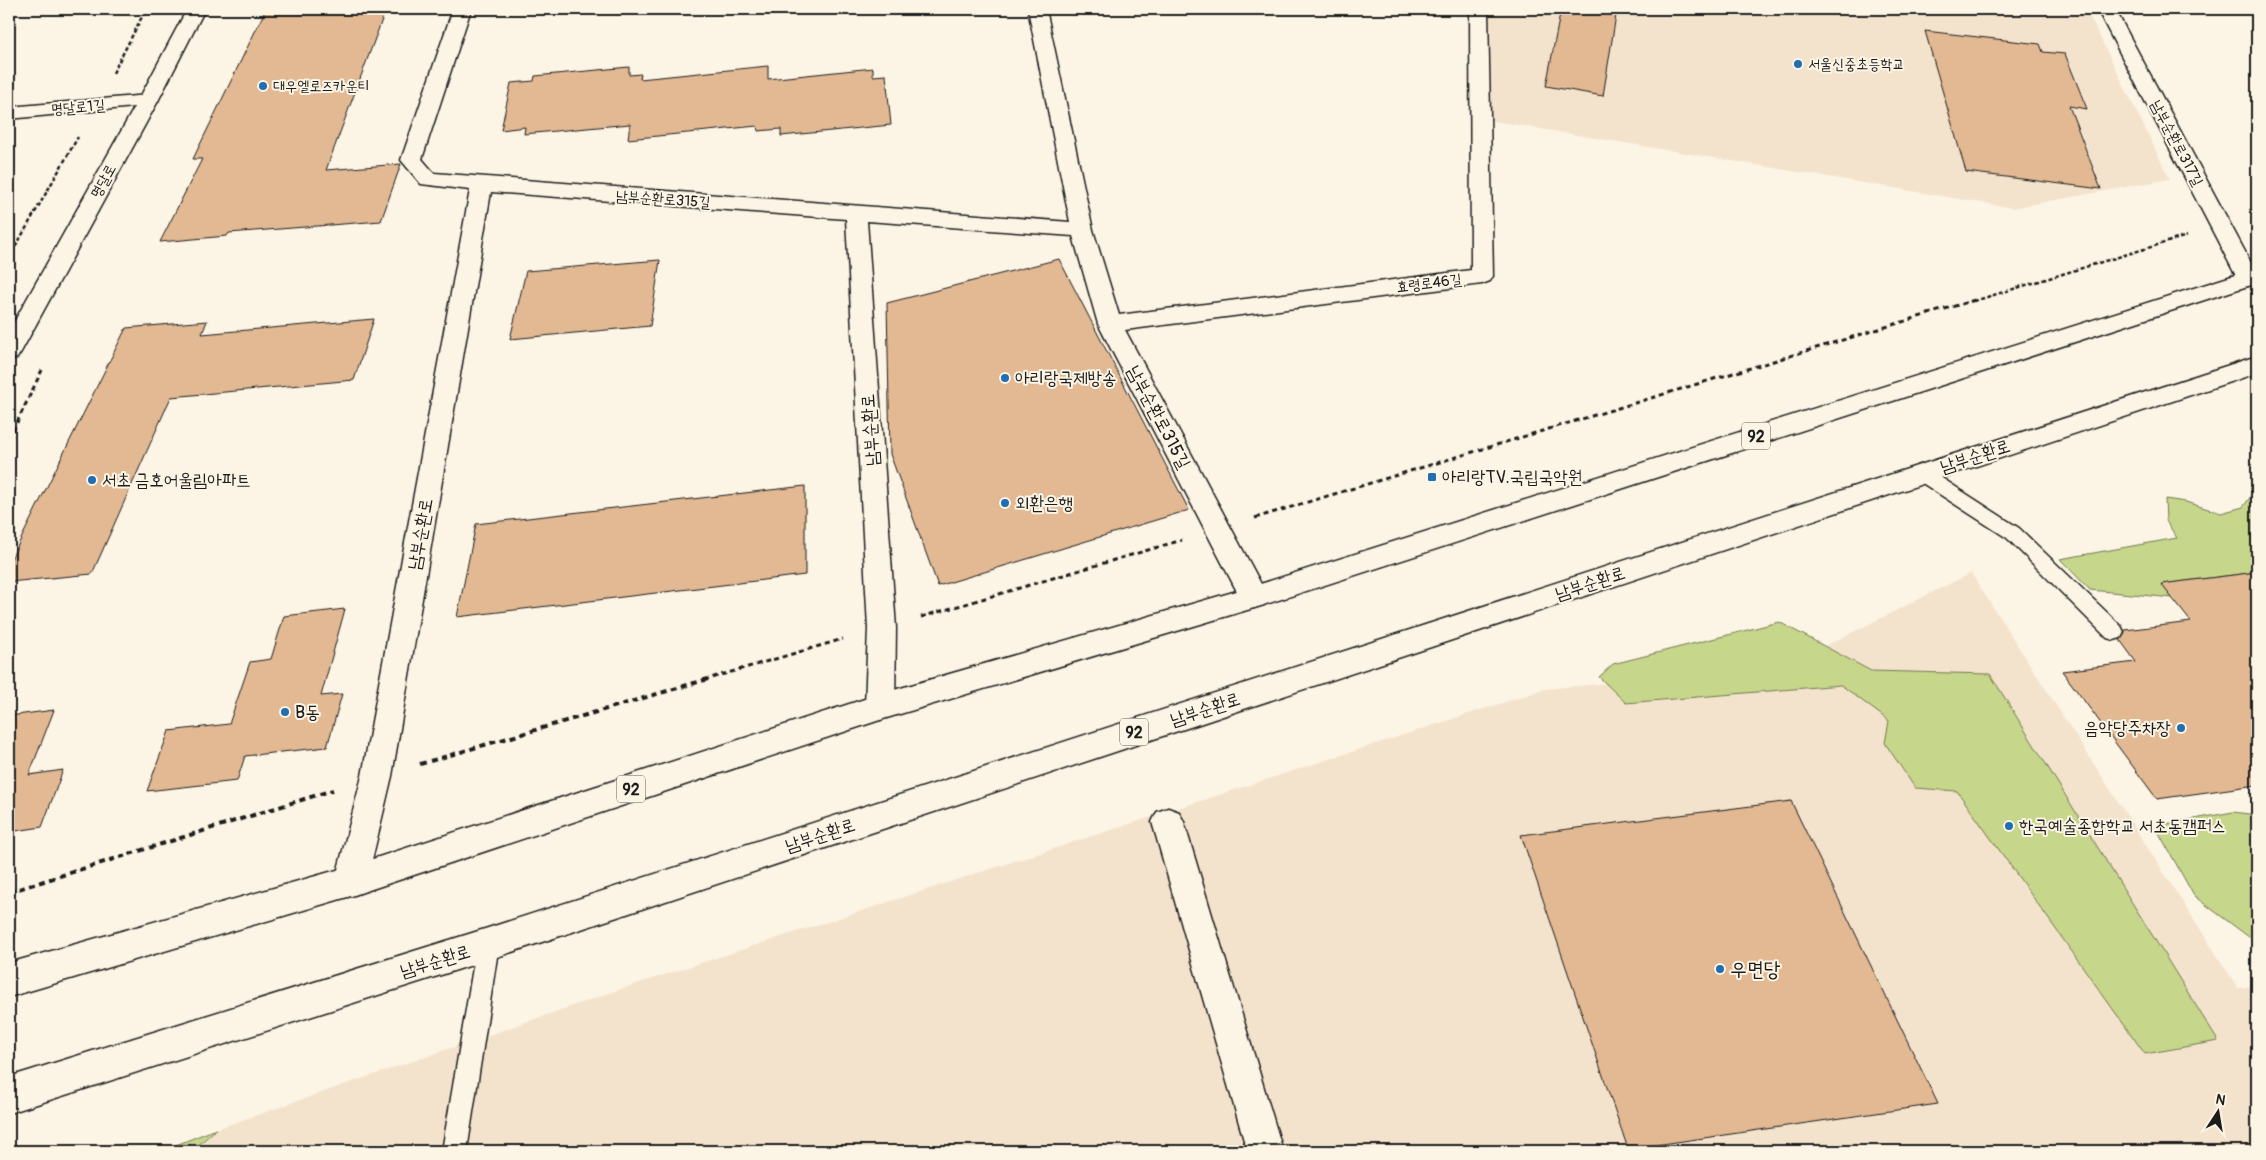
<svg xmlns="http://www.w3.org/2000/svg" width="2266" height="1160" viewBox="0 0 2266 1160" font-family="Pangolin,'Poor Story',sans-serif">
  <rect width="100%" height="100%" fill="#fcf5e5"/>
  <filter id="ink" filterUnits="userSpaceOnUse"><feTurbulence type="fractalNoise" baseFrequency=".02" numOctaves="2"/><feDisplacementMap in="SourceGraphic" scale="10" xChannelSelector="R" yChannelSelector="G"/><feConvolveMatrix kernelMatrix="1 2 1 2 8 2 1 2 1" color-interpolation-filters="sRGB"/></filter>
  <g filter="url(#ink)">
    <g fill="#f4e3cc">
      <path d="M1483,9H2086L2170,179L2013,208L1481,119Z"/>
      <path d="M1971,573L2238,988L2257,986V1151H192L216,1129L630,986L1545,689L1785,666Z"/>
    </g>
    <g fill="#c6d68a" stroke="#717953">
      <path d="M2257,488V572L2162,584L2173,598L2090,590L2060,559L2177,538L2166,521L2165,499L2186,502L2221,513L2243,507Z"/>
      <path d="M1779,622L1871,671L1990,674L2218,1041L2145,1054L1957,791L1915,788L1885,743L1889,721L1841,685L1626,703L1599,677L1613,664Z"/>
      <path d="M2233,812L2257,815V943L2194,896L2155,826Z"/>
      <path d="M216,1129L192,1151H161Z"/>
    </g>
    <g fill="#e2b993" stroke="#1c1c1c">
      <path d="M266,9H386L326,170L401,164L381,221L229,233L227,236L160,242L202,159H193Z"/>
      <path d="M1561,9H1617L1603,96L1546,86Z"/>
      <path d="M1925,31L2040,44L2043,52L2065,54L2087,109L2069,106L2101,189L1966,172Z"/>
      <path d="M768,66V79L873,68V76L886,75L891,125L781,136V129L758,131L757,126L628,139L630,124L524,134L525,127L501,130L511,83L534,81L535,76L629,67V75L641,74L640,79Z"/>
      <path d="M1059,259L1189,510L938,586L890,454L887,303Z"/>
      <path d="M660,260L650,326L510,339L526,271Z"/>
      <path d="M374,319L354,380L171,397L92,574L9,582V563L126,328L207,321L202,334Z"/>
      <path d="M805,486V575L457,617L476,524Z"/>
      <path d="M2257,572V785L2157,799L2062,671L2136,662L2120,640L2125,630L2191,622L2161,584Z"/>
      <path d="M345,609L321,696L342,694L327,747L245,756L237,781L147,791L169,731L229,724L250,662L271,659L284,616Z"/>
      <path d="M54,710L29,775L63,770L42,827L9,832V716Z"/>
      <path d="M1791,801L1938,1104L1628,1149L1521,835Z"/>
    </g>
    <g fill="none" stroke-linecap="round" stroke-linejoin="round">
      <g stroke="#1c1c1c" stroke-width="3">
        <g id="service">
          <path d="M1922,467L1928,469L2019,528L2121,626L2124,632L2121,638L2114,640L2107,638L2007,538L1916,479L1913,474L1916,469Z"/>
          <path d="M488,933L496,936L499,944L467,1151H442L477,944L480,936Z"/>
        </g>
      </g>
      <g stroke="#1c1c1c" stroke-width="3">
        <path id="pedestrian" d="M1168,808L1179,812L1184,822L1283,1151H1247L1152,822L1157,812Z"/>
      </g>
      <g stroke="#1c1c1c" stroke-width="3">
        <g id="minor">
          <path d="M453,9H471L422,159L434,173L1070,222L1028,9H1046L1093,230L1119,315L1471,270L1470,9H1488L1493,276L1490,281L1482,284L1125,330L1268,597L1264,605L1254,608L1244,605L1098,324L1073,236L867,221L896,628L895,707L890,716L880,720L870,716L865,707L868,628L846,219L491,192L392,776L367,881L362,892L351,896L340,892L335,881L362,776L470,190L421,184L401,160Z"/>
          <path d="M2097,9H2115L2257,274L2256,283L2248,286L2240,283L2237,278Z"/>
          <path d="M148,95L155,97L158,101L155,105L9,119V107Z"/>
        </g>
      </g>
      <g stroke="#1c1c1c" stroke-width="3">
        <path id="secondary" d="M187,9H205L158,101L21,352L17,358L9,360V331L138,101Z"/>
      </g>
      <g stroke="#1c1c1c" stroke-width="3">
        <g id="primary">
          <path d="M2257,268V283L1254,608L880,720L351,896L9,997V963L351,866L880,694L1254,586Z"/>
          <path d="M2257,356V373L488,960L9,1113V1077L488,928Z"/>
        </g>
      </g>
      <g stroke="#1c1c1c" stroke-width="2.5" stroke-dasharray="4 2.5" stroke-linecap="butt">
        <path d="M113,73L146,9"/>
        <path d="M9,258L78,137"/>
        <path d="M1974,301L2187,236"/>
      </g>
      <g stroke="#1c1c1c" stroke-width="3" stroke-dasharray="5 4" stroke-linecap="butt">
        <path d="M9,439L42,370"/>
        <path d="M1255,518L1978,299"/>
        <path d="M921,617L1182,540"/>
        <path d="M704,680L843,639"/>
      </g>
      <g stroke="#1c1c1c" stroke-width="4" stroke-dasharray="6 4.5" stroke-linecap="butt">
        <path d="M420,764L708,679"/>
        <path d="M9,892L333,790"/>
      </g>
      <use href="#service" fill="#fcf5e5" fill-rule="evenodd"/>
      <use href="#pedestrian" fill="#fcf5e5" fill-rule="evenodd"/>
      <use href="#minor" fill="#fcf5e5" fill-rule="evenodd"/>
      <use href="#secondary" fill="#fcf5e5" fill-rule="evenodd"/>
      <use href="#primary" fill="#fcf5e5" fill-rule="evenodd"/>
    </g>
  </g>
  <g fill="#1f6fb2" stroke="#fcf5e5" stroke-width="2">
    <circle cx="1798" cy="64" r="5"/>
    <circle cx="263" cy="86" r="5"/>
    <circle cx="1005" cy="378" r="5"/>
    <rect x="1427" y="472" width="10" height="10" rx="2.5"/>
    <circle cx="92" cy="480" r="5"/>
    <circle cx="1005" cy="503" r="5"/>
    <circle cx="285" cy="712" r="5"/>
    <circle cx="2181" cy="728" r="5"/>
    <circle cx="2009" cy="826" r="5"/>
    <circle cx="1720" cy="969" r="5"/>
  </g>
  <g text-anchor="middle" stroke-width="4" stroke-linejoin="round" paint-order="stroke">
    <g font-size="15" fill="#1c1c1c" stroke="#fcf5e5" text-anchor="start">
      <text x="1808" y="69">서울신중초등학교</text>
      <text x="273" y="91">대우엘로즈카운티</text>
    </g>
    <g font-size="15" fill="#1c1c1c" stroke="#fcf5e5">
      <text transform="translate(78 107) rotate(-5)" y="5">명달로1길</text>
      <text transform="translate(2177 143) rotate(62)" y="5">남부순환로317길</text>
      <text transform="translate(103 181) rotate(-61)" y="5">명달로</text>
      <text transform="translate(663 199) rotate(4)" y="5">남부순환로315길</text>
      <text transform="translate(1429 283) rotate(-7)" y="5">효령로46길</text>
    </g>
    <g fill="#fcf5e5" stroke="#5f5d58" stroke-width="1">
      <rect x="1742" y="422.5" width="28" height="27" rx="4"/>
      <rect x="1120" y="718.5" width="28" height="27" rx="4"/>
      <rect x="617" y="775.5" width="28" height="27" rx="4"/>
    </g>
    <g font-size="16" font-weight="bold" fill="#1c1c1c">
      <text x="1756" y="442">92</text>
      <text x="1134" y="738">92</text>
      <text x="631" y="795">92</text>
    </g>
    <g font-size="18" fill="#1c1c1c" stroke="#fcf5e5" text-anchor="start">
      <text x="1015" y="384">아리랑국제방송</text>
      <text x="1442" y="483">아리랑TV.국립국악원</text>
      <text x="102" y="486">서초 금호어울림아파트</text>
      <text x="1015" y="509">외환은행</text>
      <text x="295" y="718">B동</text>
      <text x="2171" y="734" text-anchor="end">음악당주차장</text>
      <text x="2019" y="832">한국예술종합학교 서초동캠퍼스</text>
    </g>
    <g font-size="18" fill="#1c1c1c" stroke="#fcf5e5">
      <text transform="translate(1159 417) rotate(62)" y="6">남부순환로315길</text>
      <text transform="translate(870 430) rotate(-94)" y="6">남부순환로</text>
      <text transform="translate(1975 456) rotate(-18)" y="6">남부순환로</text>
      <text transform="translate(420 534) rotate(-80)" y="6">남부순환로</text>
      <text transform="translate(1590 583) rotate(-18)" y="6">남부순환로</text>
      <text transform="translate(1205 709) rotate(-18)" y="6">남부순환로</text>
      <text transform="translate(820 835) rotate(-18)" y="6">남부순환로</text>
      <text transform="translate(435 961) rotate(-17)" y="6">남부순환로</text>
    </g>
    <g font-size="21" fill="#1c1c1c" stroke="#fcf5e5" text-anchor="start">
      <text x="1730" y="976">우면당</text>
    </g>
  </g>
  <rect width="2266" height="1160" fill="none" stroke="#fcf5e5" stroke-width="30"/>
  <rect x="15" y="15" width="2236" height="1130" fill="none" stroke="#1c1c1c" stroke-width="2" filter="url(#ink)"/>
  <g transform="translate(2218 1112) rotate(12)" stroke="#fcf5e5" stroke-width="4" paint-order="stroke">
  <path d="M0-4L9 19L0 12L-9 19Z" fill="#1c1c1c"/>
  <text y="-8" font-size="14" font-weight="bold" text-anchor="middle" fill="#1c1c1c">N</text>
  </g>
</svg>
